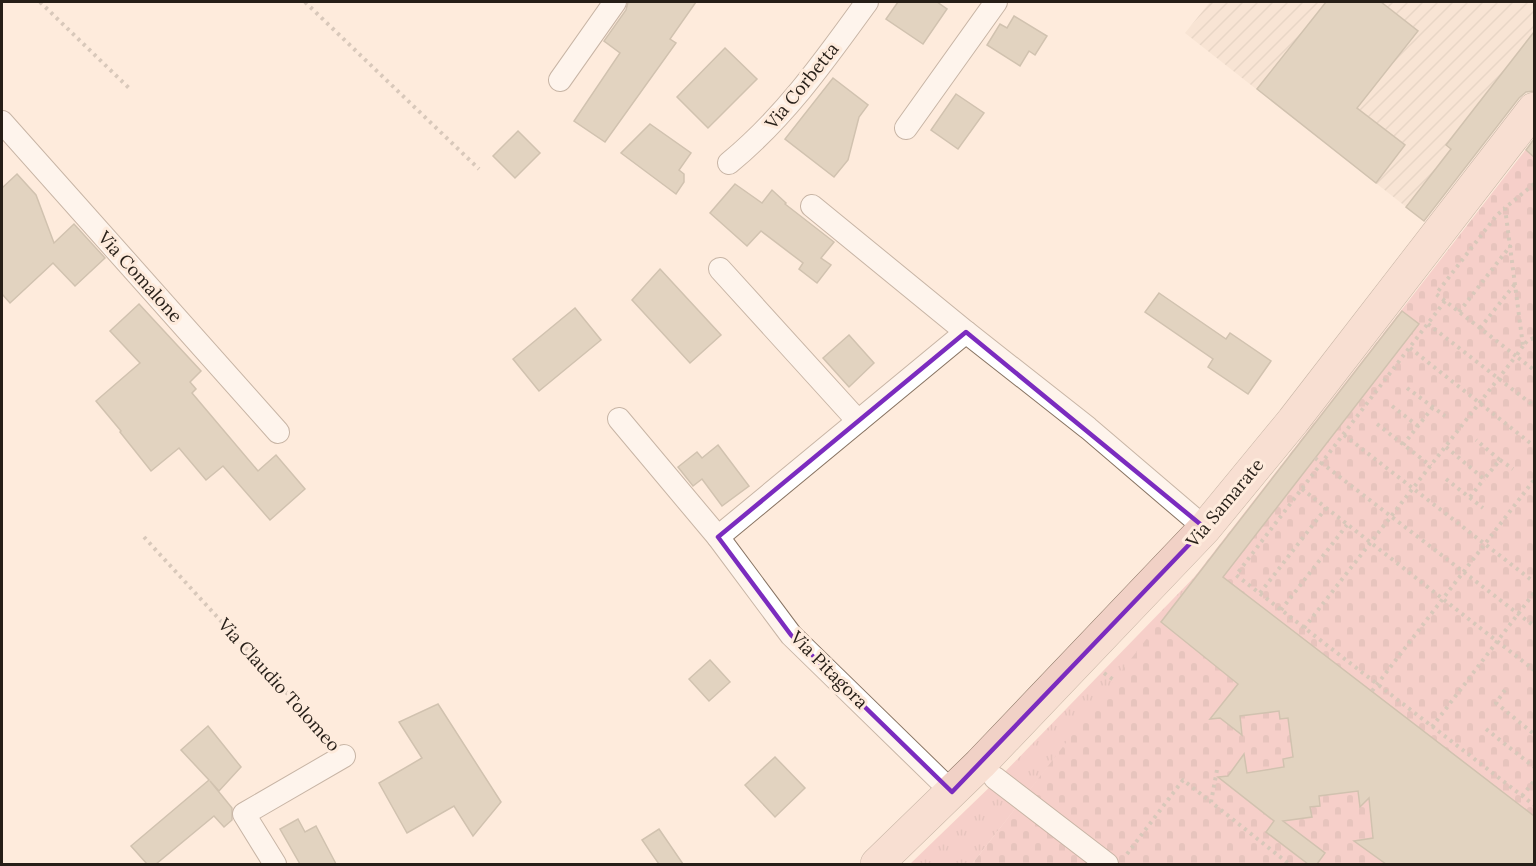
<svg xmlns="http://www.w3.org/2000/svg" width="1536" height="866" viewBox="0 0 1536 866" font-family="Lora,serif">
  <defs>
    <pattern id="industrial-furrows" width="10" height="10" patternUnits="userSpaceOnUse" patternTransform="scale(1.5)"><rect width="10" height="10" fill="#f2dcc9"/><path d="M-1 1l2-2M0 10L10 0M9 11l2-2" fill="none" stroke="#cfbcac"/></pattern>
    <pattern id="grass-tufts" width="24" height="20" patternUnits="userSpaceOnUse" patternTransform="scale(1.5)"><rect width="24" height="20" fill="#eeaeb2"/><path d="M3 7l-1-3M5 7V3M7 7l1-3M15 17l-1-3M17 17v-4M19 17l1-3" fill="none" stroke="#cc9598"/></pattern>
    <pattern id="cemetery-stones" width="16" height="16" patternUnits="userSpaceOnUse" patternTransform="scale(1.5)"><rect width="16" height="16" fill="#eeaeb2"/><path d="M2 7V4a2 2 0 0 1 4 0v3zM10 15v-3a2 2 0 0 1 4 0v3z" fill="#cc9598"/></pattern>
  </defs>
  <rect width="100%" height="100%" fill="#feebdc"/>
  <path fill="url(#industrial-furrows)" d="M1210,2H1534V79L1424,221L1185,33Z"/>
  <path fill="url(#grass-tufts)" d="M1206,565L972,864H910L997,780Z"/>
  <path fill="url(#cemetery-stones)" d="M1534,139V864H972Z"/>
  <g fill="#c2b79e" stroke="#9b9079" stroke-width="1.5">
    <path d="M628,2H696L670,39L676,43L605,142L574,121L620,53L604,41L626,10Z"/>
    <path d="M898,2H937L947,9L923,44L886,19Z"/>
    <path d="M1326,2H1381L1418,31L1357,108L1405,145L1376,183L1257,89Z"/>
    <path d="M1014,16L1047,36L1035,55L1029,51L1020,66L987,45L1000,24L1007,28Z"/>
    <path d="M1534,32V91L1526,92L1519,98L1424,221L1406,207L1451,149L1446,145Z"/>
    <path d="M725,48L757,79L708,128L677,97Z"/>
    <path d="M833,78L868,105L859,117L848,160L834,177L785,139Z"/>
    <path d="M956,94L984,113L958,149L931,130Z"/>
    <path d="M650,124L691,153L679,170L684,174V182L676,194L621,153Z"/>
    <path d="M518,131L540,153L515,178L493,156Z"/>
    <path d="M1534,139V157L1526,150Z"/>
    <path d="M17,174L36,195L54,243L74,224L105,258L75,286L53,263L10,303L2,294V188Z"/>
    <path d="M735,184L762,203L772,190L786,203L785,204L834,242L821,258L831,265L817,283L799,269L803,263L761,231L747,246L710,213Z"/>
    <path d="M660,269L721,335L690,363L632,300Z"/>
    <path d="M1159,293L1226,339L1230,333L1271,361L1248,394L1208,367L1213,359L1145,312Z"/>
    <path d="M139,304L201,371L190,382L196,389L192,393L258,471L276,455L305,489L270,520L223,466L206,480L179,448L151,471L120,432L121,431L96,401L140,363L110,331Z"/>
    <path d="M575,308L601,340L539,391L513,359Z"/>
    <path d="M1402,311L1419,324L1223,577L1534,816V864H1386L1354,841L1373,838L1369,798L1360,807L1358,791L1319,796L1320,806L1310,807L1312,817L1283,821L1325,853L1317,864H1308L1266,832L1274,821L1218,777L1228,776L1244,754L1247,773L1284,767L1283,759L1293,757L1288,718L1280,719L1279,711L1240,716L1242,735L1220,718L1210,719L1238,684L1161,622Z"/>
    <path d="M849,335L874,363L849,387L823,358Z"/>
    <path d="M718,445L749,486L722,506L702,479L693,486L678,467L697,452L702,458Z"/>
    <path d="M710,660L730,682L709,701L689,679Z"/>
    <path d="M438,704L501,802L473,836L454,806L407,833L379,783L422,758L399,722Z"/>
    <path d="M208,726L241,767L219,791L210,781L232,808V820L224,827L214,816L156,864H147L131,846L209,780L181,750Z"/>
    <path d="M775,757L805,788L775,817L745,785Z"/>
    <path d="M298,819L305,832L316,826L336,864H300L280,829Z"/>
    <path d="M659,829L683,864H659L642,840Z"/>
  </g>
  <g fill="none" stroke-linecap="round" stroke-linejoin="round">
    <g stroke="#877362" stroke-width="24">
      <g id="street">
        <path d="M560,80L615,2"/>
        <path d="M2,122L278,432"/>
        <path d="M906,128L996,2"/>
        <path d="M729,163C785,117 825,60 867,2"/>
        <path d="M812,206L966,332"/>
        <path d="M720,269L858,421"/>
        <path d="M619,419L718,537"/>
        <path d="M995,778L1107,864"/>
        <path d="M952,792L791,635L718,537L966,332L1088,428L1205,528"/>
        <path d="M275,864L244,814L344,756"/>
      </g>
    </g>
    <g stroke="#877362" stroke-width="34">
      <path id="secondary" d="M877,864L980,764L1205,528L1293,421L1534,109"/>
    </g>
    <g stroke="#ac9d91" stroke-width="4" stroke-dasharray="3 4.5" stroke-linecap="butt">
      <path d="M40,2L131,90"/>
      <path d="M305,2L479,169"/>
      <path d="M1534,184L1505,208L1523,346L1528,340L1534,338"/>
      <path d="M1445,301L1236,575L1534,805"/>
      <path d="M1459,312L1511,245"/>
      <path d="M1428,324L1534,406"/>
      <path d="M1480,328L1515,284"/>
      <path d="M1523,346L1516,356L1534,370"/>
      <path d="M1410,348L1534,446"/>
      <path d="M1407,388L1445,416"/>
      <path d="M1392,406L1418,426"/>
      <path d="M1377,424L1431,466"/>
      <path d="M1344,435L1534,582"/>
      <path d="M1403,445L1433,407"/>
      <path d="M1446,447L1484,479L1500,460L1476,440"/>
      <path d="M1315,458L1534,626"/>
      <path d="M1500,460L1513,469"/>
      <path d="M1446,479L1483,508"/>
      <path d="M1302,489L1534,670"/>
      <path d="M1470,497L1484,479"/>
      <path d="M144,537L328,738"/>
      <path d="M1260,593L1326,508"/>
      <path d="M1281,610L1347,525"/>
      <path d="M1304,628L1516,356L1436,294L1496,216L1505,208"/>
      <path d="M1104,673L1115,681"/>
      <path d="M1505,690L1496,703L1534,734"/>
      <path d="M1372,691L1534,480"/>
      <path d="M1432,727L1534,593"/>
      <path d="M1486,729L1534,767"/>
      <path d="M1217,770L1211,802L1289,864"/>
      <path d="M1522,796L1534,781"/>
      <path d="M1127,854L1183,780L1211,802"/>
    </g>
    <use href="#street" stroke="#fff" stroke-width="22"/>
    <use href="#secondary" stroke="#f1d1c6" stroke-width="33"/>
  </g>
  <path d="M0 0H1536V866H0ZM966,332L1205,528L952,792L791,635L718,537Z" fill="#feebdc" fill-opacity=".55" fill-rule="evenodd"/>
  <path fill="none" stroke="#7b2cbf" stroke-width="4.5" stroke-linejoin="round" d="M966,332L1205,528L952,792L791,635L718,537Z"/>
  <g text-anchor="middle" stroke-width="6" stroke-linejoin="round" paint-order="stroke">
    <g font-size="18" fill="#261e17" stroke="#feebdc">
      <text transform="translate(802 86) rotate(-51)" y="6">Via Corbetta</text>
      <text transform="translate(140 277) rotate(48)" y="6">Via Comalone</text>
      <text transform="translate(1225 503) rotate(-50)" y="6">Via Samarate</text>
      <text transform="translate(829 670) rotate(45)" y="6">Via Pitagora</text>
      <text transform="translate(279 685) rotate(48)" y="6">Via Claudio Tolomeo</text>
    </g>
  </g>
  <rect width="1536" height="866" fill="none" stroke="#261e17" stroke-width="6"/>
</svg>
